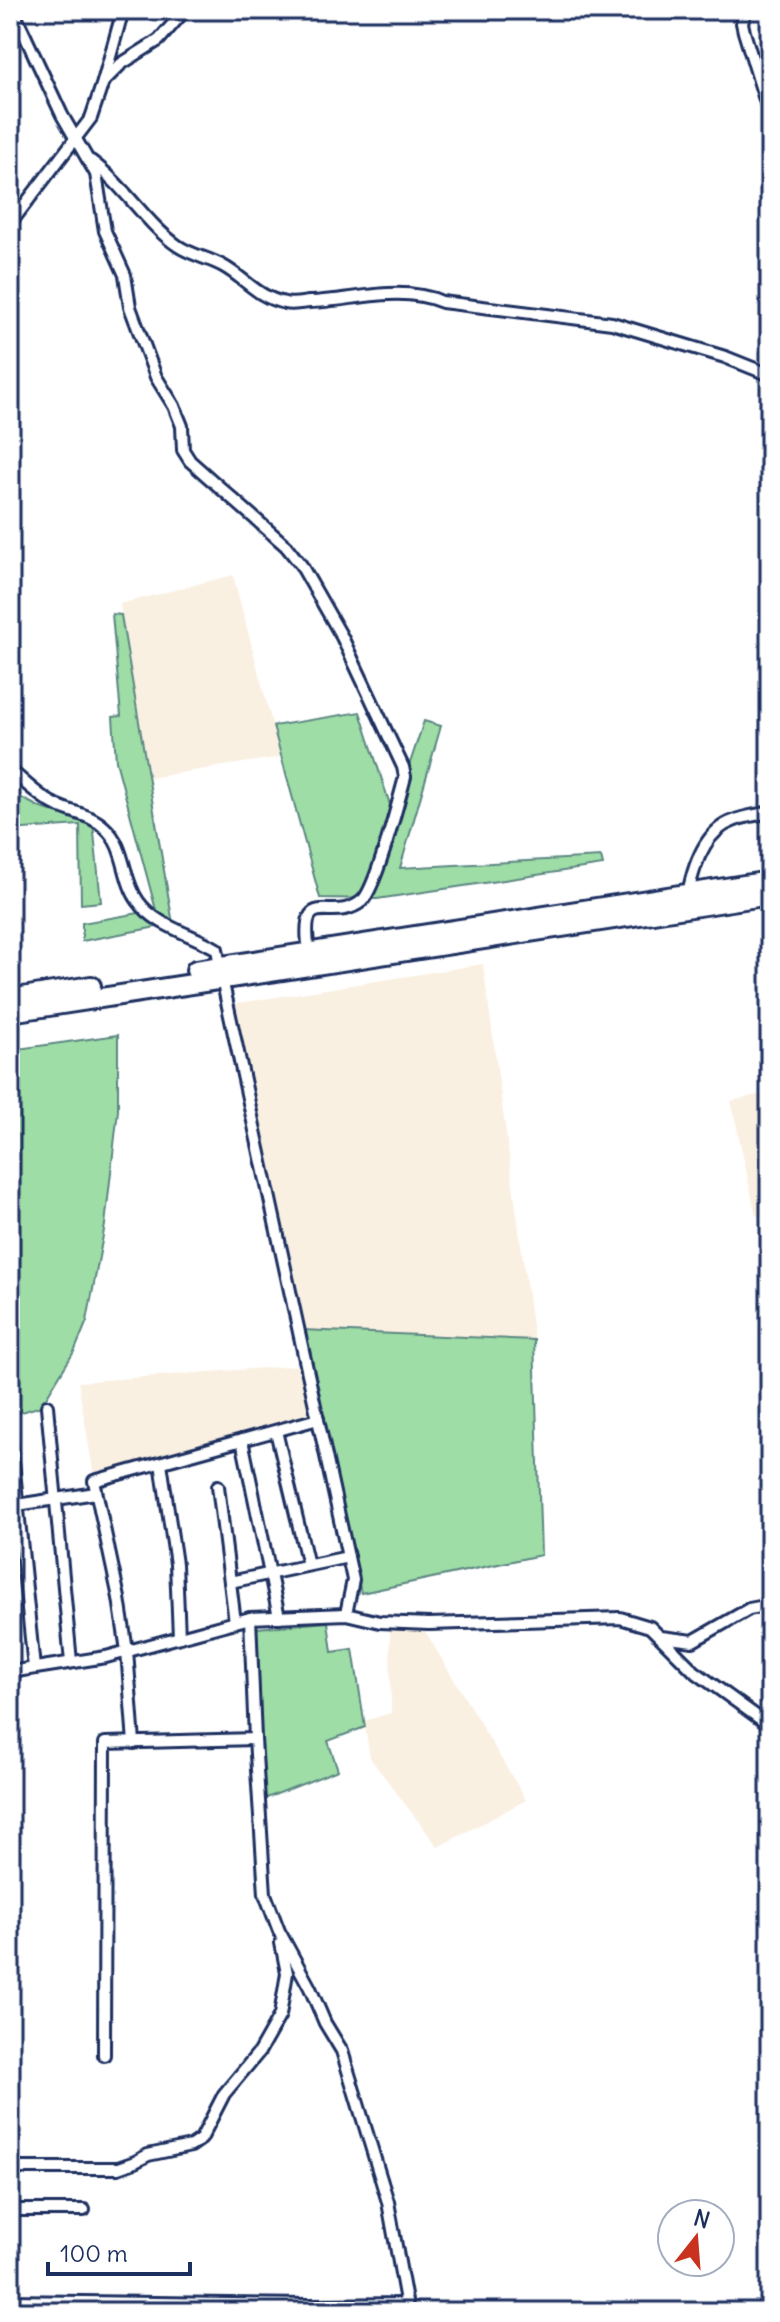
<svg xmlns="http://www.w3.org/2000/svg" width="780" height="2322" viewBox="0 0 780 2322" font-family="Delius,sans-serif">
  <rect width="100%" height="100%" fill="#fff"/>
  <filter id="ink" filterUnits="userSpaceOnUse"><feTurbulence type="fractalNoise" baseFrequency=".0125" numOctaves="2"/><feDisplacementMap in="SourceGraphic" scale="16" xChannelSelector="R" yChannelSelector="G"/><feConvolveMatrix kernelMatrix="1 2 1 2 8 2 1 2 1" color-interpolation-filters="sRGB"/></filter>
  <g filter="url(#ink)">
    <g fill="#faf0e2">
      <path d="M233,575L281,757L149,778L120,604Z"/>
      <path d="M483,964L534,1340L302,1330L232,1004Z"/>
      <path d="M770,1092V1212L756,1216L731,1101Z"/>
      <path d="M303,1365L314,1417L94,1476L78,1382Z"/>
      <path d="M390,1630L425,1631L526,1800L438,1847L370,1758L364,1721L391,1713Z"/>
    </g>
    <g fill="#9edda6" stroke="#5c8682" stroke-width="2">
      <path d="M112,614L121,615L173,924L82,941V923L156,910L116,761L113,717L121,716Z"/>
      <path d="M360,712L393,814L424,721L441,726L400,868L601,857L603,865L377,899L320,898L273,726Z"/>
      <path d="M10,792L41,808L93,823L101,902L81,904L80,825L10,830Z"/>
      <path d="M118,1035V1110L105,1225L87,1321L75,1350L41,1406L10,1416V1050Z"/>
      <path d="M302,1330L534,1340L541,1555L361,1593Z"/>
      <path d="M328,1622L332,1652L353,1649L365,1727L328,1741L338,1770L264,1799L257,1628Z"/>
    </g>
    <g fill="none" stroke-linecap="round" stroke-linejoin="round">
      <g stroke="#1b2f5e" stroke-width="16">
        <g id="minor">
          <path d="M13,10L62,115L96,174L105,231L125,275L130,307L156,377L174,406L182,426L183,450L190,461L286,546L301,565L342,637L403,767L405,777C399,799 376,889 362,901C331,926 299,883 309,952"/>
          <path d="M123,10L103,82L121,64L159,40L185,10"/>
          <path d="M746,10L742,23L744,32L770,116"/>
          <path d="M91,161C125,186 146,224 178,246C191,255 209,258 223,266C245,278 258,298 285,303C293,305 301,303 309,302C353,301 400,284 442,302L612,323L725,357L770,375"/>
          <path d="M10,224L91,118L103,82"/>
          <path d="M10,770C24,781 38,796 54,804C71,813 91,814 105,828C126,847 122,879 138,901C155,926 192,934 217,949L220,966"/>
          <path d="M688,894C693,868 704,831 733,821C744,816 758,815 770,812"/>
          <path d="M222,979L353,1580L346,1614"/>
          <path d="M47,1406L71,1662"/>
          <path d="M10,1431L34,1668"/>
          <path d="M276,1431L308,1565"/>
          <path d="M242,1440L279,1617"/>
          <path d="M161,1463L176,1564L179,1637"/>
          <path d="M218,1486L235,1622"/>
          <path d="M10,1506L96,1493"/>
          <path d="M230,1582L348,1557"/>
          <path d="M661,1637L693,1641L749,1609L770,1605"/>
          <path d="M10,1672L106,1657L250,1618L346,1614L380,1622L429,1624L620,1618L650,1627L694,1671L770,1726"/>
          <path d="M255,1739L265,1894L279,1931L310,1988L325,2023L342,2051L388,2202L408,2312"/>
          <path d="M134,1743L127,1651L119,1598L94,1481L318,1419"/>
          <path d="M104,2055L105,1743L255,1739L250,1618"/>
          <path d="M10,2168H118L135,2162L148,2155L191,2146L201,2139L224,2094L259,2052L280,2015L287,1973L281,1943"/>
          <path d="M10,2210H84"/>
          <path d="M10,2301L310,2305"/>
          <path d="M309,2312L310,2305L405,2304"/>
        </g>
      </g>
      <g stroke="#1b2f5e" stroke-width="24">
        <g id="trunk">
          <path d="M196,970L770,881"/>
          <path d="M10,999L91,986"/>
          <path d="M10,1012L770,895"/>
        </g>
      </g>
      <use href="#minor" stroke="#fff" stroke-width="10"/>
      <use href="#trunk" stroke="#fff" stroke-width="18"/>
    </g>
  </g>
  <rect width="780" height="2322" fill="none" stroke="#fff" stroke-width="40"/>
  <rect x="20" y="20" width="740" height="2282" fill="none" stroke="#1b2f5e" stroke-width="3" filter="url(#ink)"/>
  <g transform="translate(696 2238) rotate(17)"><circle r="38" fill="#ffffff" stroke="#a4acbf" stroke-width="2"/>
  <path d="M0-6L14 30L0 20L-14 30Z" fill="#c8321e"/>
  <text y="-12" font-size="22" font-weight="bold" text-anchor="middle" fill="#1b2f5e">N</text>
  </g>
  <path d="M48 2262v12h142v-12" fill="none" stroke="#1b2f5e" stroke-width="4"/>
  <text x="60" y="2262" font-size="24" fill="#1b2f5e" stroke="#ffffff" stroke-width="6" paint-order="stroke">100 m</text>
</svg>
